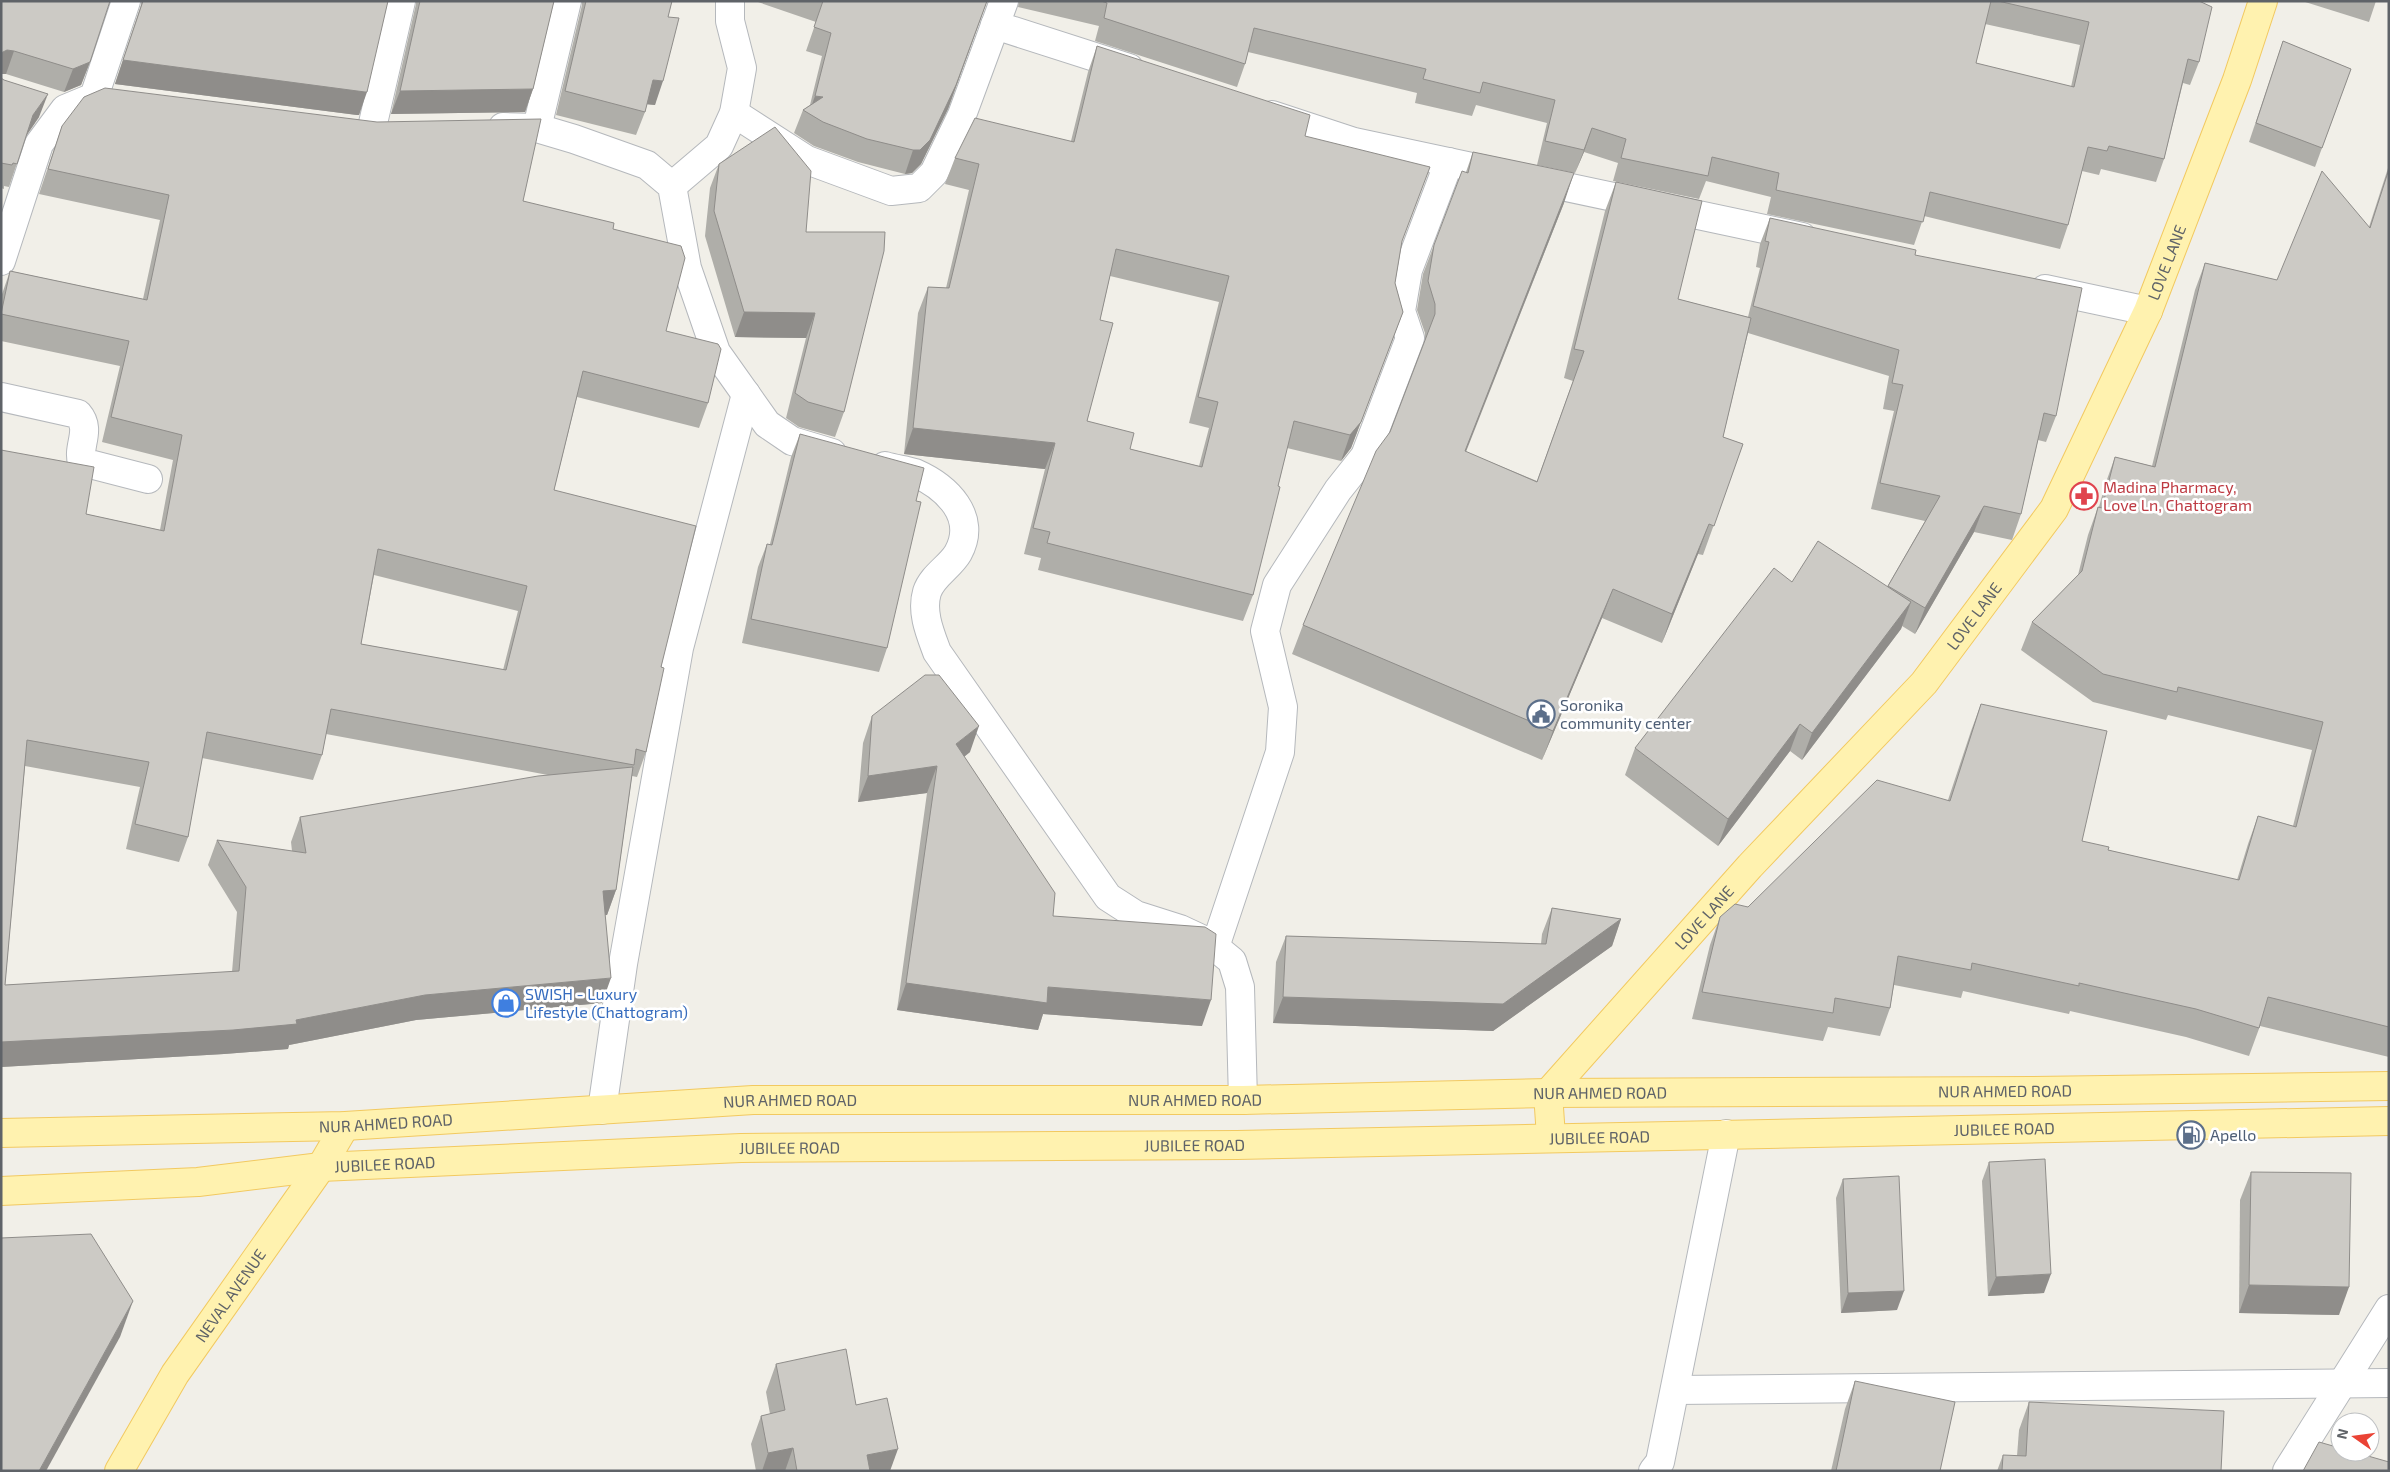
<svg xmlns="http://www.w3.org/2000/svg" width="2390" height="1472" viewBox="0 0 2390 1472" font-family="'Exo 2',sans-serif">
  <rect width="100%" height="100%" fill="#f1efe8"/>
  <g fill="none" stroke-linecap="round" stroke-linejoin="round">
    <g stroke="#b5b8bc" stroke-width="30">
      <g id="minor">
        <path d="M995,25L1129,68"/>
        <path d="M734,113L807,160L891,191L919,188L934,173L962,115L1004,1"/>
        <path d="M1272,115L1354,142L1802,237"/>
        <path d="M503,127L537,128L574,139L647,165L672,186L687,268L716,352L767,424L792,441L832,453"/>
        <path d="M537,128L567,1"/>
        <path d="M371,132L401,1"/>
        <path d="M672,186L719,146L734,113L742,68L730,21V1"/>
        <path d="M1,261L39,144L65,109L94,97L126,1"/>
        <path d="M2045,289L2148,311"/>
        <path d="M1,397L78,414C92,430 77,446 82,462L148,479"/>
        <path d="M885,466C895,469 906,470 915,473C947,487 978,517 958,553C950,567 932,576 927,592C921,612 930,633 937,652L1108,897L1136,915L1180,929L1210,943L1232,961L1240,987L1243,1100"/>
        <path d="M1215,947L1280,752L1283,707L1265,631L1277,585L1338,490L1365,456L1410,338L1401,311L1408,270L1449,162"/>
        <path d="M602,1110L623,964L679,648L746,394"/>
        <path d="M1675,1390L2389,1383"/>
        <path d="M1653,1471L1660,1462L1726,1134"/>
        <path d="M2287,1471L2389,1309"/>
      </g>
    </g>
    <g stroke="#f2c960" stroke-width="30">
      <g id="major">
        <path id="s1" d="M1,1133L345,1126L753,1100H1243L1548,1093L2033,1091L2389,1086"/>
        <path id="s2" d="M1551,1137L1548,1093L1750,866L1924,683L2054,509L2148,311L2237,80L2263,1"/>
        <path id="s3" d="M1,1191L198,1182L321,1167L741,1148L1237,1145L2389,1121"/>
        <path id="s4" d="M119,1471L175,1374L321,1167L345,1126"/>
      </g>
    </g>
    <use href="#minor" stroke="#fff" stroke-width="28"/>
    <use href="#major" stroke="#fff2af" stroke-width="28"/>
  </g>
  <g fill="#afaea9" fill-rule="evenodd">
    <path d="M1,1L90,62L81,85L64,92L6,74H1Z"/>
    <path d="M141,1H388L359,115H357L115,84L141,5Z"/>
    <path d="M416,1H554L533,89L525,112L391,114L416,4Z"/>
    <path d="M582,1H672L668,17L655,105L647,104L645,112L636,135L556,115L582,5Z"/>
    <path d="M755,1H987L948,109L921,164L912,173L905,174L858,162L814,146L794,133L803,110L810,105L822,56L806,51L816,22Z"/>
    <path d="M1019,1H2199V62L2190,85L2183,83L2164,159L2156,182L2101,169L2099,175L2082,171L2068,225L2060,249L1924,216L1914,245L1767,214L1771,197L1706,181L1699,199L1613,181L1618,163L1584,152L1575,173L1537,165L1547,123L1476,105L1472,116L1415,103L1417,93L1248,52L1245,64L1237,87L1095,41L1099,26L1018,7ZM1985,24L2080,45L2071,87L1976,63Z"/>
    <path d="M2302,1H2376L2369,22Z"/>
    <path d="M2283,41L2351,69L2315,167L2249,142Z"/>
    <path d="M1097,46L1305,136L1402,243L1395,283L1403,312L1351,448L1341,461L1287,448L1253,595L1243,621L1038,570L1041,558L1024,554L1045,469L904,454L918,313L928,287L946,288L969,190L945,184L955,158L1071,141L1088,72ZM1110,276L1219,302L1189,423L1209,428L1199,466L1130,449L1087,421L1100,320Z"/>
    <path d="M1,78L39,117L26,136L9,187L4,186V189L1,188Z"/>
    <path d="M62,126L523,201L613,229L666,331L708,403L699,428L577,397L554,490L661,667L646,752L637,777L632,776L616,890L607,915H605L602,1003L416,1020L289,1045L288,1049L224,1054L1,1067V450L86,514L160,530L173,460L102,442L120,366L1,341V297L10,271L143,299L160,220L39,194ZM374,575L518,611L503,670L361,644ZM326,734L548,775L300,817L291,842L292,851L217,840L208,865L237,912L232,972L5,985L25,766L140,787L126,849L179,862L188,837L202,758L313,780L322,755Z"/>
    <path d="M1473,152L1564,203L1466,452L1537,481L1573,381L1564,378L1605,211L1616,182L1678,299L1748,317L1760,268L1756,267L1760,244L1770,218L1915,255L2056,416L2046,442L2038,440L2021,514L2012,540L1974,532L1915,634L1902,626L1901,629L1802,760L1790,751L1718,846L1625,775L1635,748L1792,582L1887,587L1925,521L1871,509L1894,411L1883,409L1889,376L1748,333L1723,437L1743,444L1703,555L1698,554L1662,643L1602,618L1542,760L1292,654L1303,625L1390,432L1425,342V333L1417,310L1423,274L1434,245L1466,172Z"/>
    <path d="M719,164L806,232L844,412L835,437L799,427L786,418L806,338L735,337L705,236L710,188Z"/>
    <path d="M2389,165V1057L2260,1026L2249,1056L2186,1037L2070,1011L2069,1014L1963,991L1961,998L1894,985L1890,1008L1880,1036L1828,1027L1823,1041L1692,1019L1710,945L1720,917L1748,907L1948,800L1971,731L1981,704L2082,841L2108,850L2237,880L2248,844L2258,816L2293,826L2312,750L2168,715L2166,720L2093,702L2021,650L2032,622L2078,575L2088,535L2098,507H2099L2105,485L2115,457L2152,466L2195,290L2205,263L2277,280L2369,227Z"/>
    <path d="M800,434L916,501L887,648L879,672L742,643L758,567L767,544H770L791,457Z"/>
    <path d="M872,716L970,752L964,757L1053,916L1202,1026L1043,1014L1038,1030L897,1010L927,793L858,802L863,743Z"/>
    <path d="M1552,908L1621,919L1612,946L1493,1031L1273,1023L1276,962L1286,936L1541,944L1542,934Z"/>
    <path d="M1989,1162L2044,1293L1988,1296L1982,1181Z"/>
    <path d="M2251,1172L2339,1315L2239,1313L2240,1200Z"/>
    <path d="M1843,1179L1897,1310L1841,1313L1836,1198Z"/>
    <path d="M776,1364L856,1405L890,1471H756L751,1444L761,1416L770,1414L766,1392Z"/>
    <path d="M1855,1381L1940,1471H1831L1845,1409Z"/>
    <path d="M2029,1402L2221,1471L2017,1456L2019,1430Z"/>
    <path d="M2003,1455L2002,1471H1997Z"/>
  </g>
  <g fill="#8f8d8a">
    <path d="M987,1L948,109L921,164L912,173L905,174L913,150Z"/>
    <path d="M7,50L14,51L6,74H1V53Z"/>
    <path d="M123,60L367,92L359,115H357L115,84Z"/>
    <path d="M90,62L81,85L64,92L73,69Z"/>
    <path d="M653,80L663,81L655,105L644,104Z"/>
    <path d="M533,89L525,112L391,114L400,91Z"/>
    <path d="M48,94L39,117L24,139L33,115Z"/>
    <path d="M815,96L823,97L809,113Z"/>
    <path d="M1592,128L1584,152L1575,173L1584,150Z"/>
    <path d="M1574,173L1564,203L1454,481L1465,451Z"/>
    <path d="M744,312L815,313L806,338L735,337Z"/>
    <path d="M1403,312L1351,448L1341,461L1350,435Z"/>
    <path d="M913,428L1055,443L1045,469L904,454Z"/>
    <path d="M1984,506L1974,532L1915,634L1925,608Z"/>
    <path d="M1709,524L1698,554L1662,643L1672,614Z"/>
    <path d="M1613,589L1602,618L1542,760L1553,731Z"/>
    <path d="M1911,602L1901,629L1802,760L1812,733Z"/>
    <path d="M1800,724L1790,751L1718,846L1728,819Z"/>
    <path d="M979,726L970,752L946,771L956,744Z"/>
    <path d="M937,766L927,793L858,802L868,776Z"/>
    <path d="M616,890L607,915L594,916L603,891Z"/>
    <path d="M1621,919L1612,946L1493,1031L1273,1023L1283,997L1503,1004Z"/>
    <path d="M611,978L602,1003L416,1020L289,1045L288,1049L224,1054L1,1067V1042L296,1020L425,995Z"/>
    <path d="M906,983L1048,987L1211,1000L1202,1026L1043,1014L1038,1030L897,1010Z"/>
    <path d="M2051,1274L2044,1293L1988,1296L1996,1277Z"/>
    <path d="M2249,1285L2349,1287L2339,1315L2239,1313Z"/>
    <path d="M1904,1291L1897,1310L1841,1313L1848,1293Z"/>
    <path d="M133,1301L120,1337L46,1471H39Z"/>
    <path d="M793,1448L785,1471H762L768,1453Z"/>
    <path d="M898,1449L890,1471H861L867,1455Z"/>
  </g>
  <g fill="#cccac5" stroke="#8f8d8a" fill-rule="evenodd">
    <path d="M1,1H110L90,62L73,69L14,51L7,50L1,53Z"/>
    <path d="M143,1H388L367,92H365L123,60Z"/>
    <path d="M420,1H554L533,89L400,91Z"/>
    <path d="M586,1H672L668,17L679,18L663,81L653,80L645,112L565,91Z"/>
    <path d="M823,1H987L956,85L930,140L920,150H913L867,139L823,122L803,110L823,97L815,96L831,33L814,27Z"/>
    <path d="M1101,1H1991L1976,63L2074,87L2089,22L1998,1H2199L2212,7L2199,62L2188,59L2164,159L2109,146L2107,151L2088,147L2068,225L1930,192L1923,222L1776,190L1779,173L1712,157L1708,176L1621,158L1626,139L1592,128L1584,150L1545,141L1555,100L1483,82L1480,93L1423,79L1426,69L1254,28L1245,64L1104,18L1107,3Z"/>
    <path d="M2283,41L2351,69L2322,148L2256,123Z"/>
    <path d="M1097,46L1310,115L1305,136L1430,167L1402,241L1395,283L1403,312L1361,422L1350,435L1294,421L1278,486L1280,487L1253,595L1047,543L1050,532L1033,528L1055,443L913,428L928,287L949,288L979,164L955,158L975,118L1074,142ZM1116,249L1229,276L1198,397L1218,402L1202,467L1130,449L1134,433L1087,421L1113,323L1100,320Z"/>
    <path d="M1,78L4,80L48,94L33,115L17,164L13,163L12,165L1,163Z"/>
    <path d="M105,88L377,122L541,119L523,201L614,223L613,229L681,246L685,258L666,331L718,344L721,349L708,403L583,371L554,490L696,526L661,667L664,668L646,752L636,749L634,765L331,709L322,755L207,732L188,837L135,824L149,762L27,740L5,985L239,971L246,887L217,840L306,853L300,817L538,776L633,767L616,890L603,891L611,978L425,995L296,1020L297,1024L233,1030L1,1042V450L94,467L86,514L164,531L182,435L111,417L129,341L1,314L10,271L147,300L169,195L48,169L62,126L84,97ZM378,549L527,586L506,670L361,644Z"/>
    <path d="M775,127L811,171L806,232H885L884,251L844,412L808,402L795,393L815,313L744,312L714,211L719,164Z"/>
    <path d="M1473,152L1574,173L1465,451L1537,482L1584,351L1574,349L1616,182L1702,201L1678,299L1751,318L1723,437L1743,444L1714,526L1709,524L1672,614L1613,589L1553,731L1303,625L1376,451L1390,432L1435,314V304L1428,281L1434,245L1462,171L1468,173Z"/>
    <path d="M2389,169V1027L2268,997L2259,1028L2196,1009L2079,983V986L1972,963L1971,970L1898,956L1890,1008L1835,998L1833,1013L1702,992L1720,917L1735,904L1748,907L1877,780L1950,801L1981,704L2107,731L2082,841L2109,847L2108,850L2239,880L2258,816L2296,827L2323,722L2178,687L2177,692L2103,674L2032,622L2082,571L2098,507L2102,508L2115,457L2155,467L2205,263L2277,280L2322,171L2370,228Z"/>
    <path d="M1770,218L1916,250L1915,255L2082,288L2056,416L2044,413L2021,514L1984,506L1925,608L1888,586L1940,496L1880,483L1903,385L1892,383L1899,350L1753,306L1769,242L1765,241Z"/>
    <path d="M800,434L924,468L916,501L921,502L887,648L751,619L767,544L772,545Z"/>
    <path d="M1818,541L1911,602L1812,733L1800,724L1728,819L1635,748L1774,568L1792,582Z"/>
    <path d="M925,675H939L979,726L956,744L1055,893L1053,916L1205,927L1216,934L1211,1000L1048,987L1047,1003L906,983L937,766L868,776L872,716Z"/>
    <path d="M1552,908L1621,919L1503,1004L1283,997L1286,936L1546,944Z"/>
    <path d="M2045,1159L2051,1274L1996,1277L1989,1162Z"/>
    <path d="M2251,1172L2351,1173L2349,1287L2249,1285Z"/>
    <path d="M1899,1176L1904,1291L1848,1293L1843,1179Z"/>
    <path d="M91,1234L133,1301L39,1471H1V1238Z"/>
    <path d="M846,1349L856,1405L887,1398L898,1449L867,1455L870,1471H797L793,1448L768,1453L761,1416L785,1410L776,1364Z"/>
    <path d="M1855,1381L1955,1402L1940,1471H1836Z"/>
    <path d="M2029,1402L2224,1411L2221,1471H2002L2003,1455L2026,1456Z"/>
    <path d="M2319,1442L2340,1448V1452H2354L2389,1462V1471H2303Z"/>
  </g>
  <defs>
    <g id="pharmacy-ring" transform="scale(1.4375)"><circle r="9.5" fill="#fff" stroke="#e0444e" stroke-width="1.5"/><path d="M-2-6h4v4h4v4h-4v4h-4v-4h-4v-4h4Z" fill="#e0444e"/></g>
    <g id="civic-ring" transform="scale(1.4375)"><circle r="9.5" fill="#fff" stroke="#5c6f8a" stroke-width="1.5"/><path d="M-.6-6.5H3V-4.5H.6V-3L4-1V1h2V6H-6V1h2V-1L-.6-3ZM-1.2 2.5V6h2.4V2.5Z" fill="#5c6f8a"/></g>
    <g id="shop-ring" transform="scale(1.4375)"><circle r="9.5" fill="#fff" stroke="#3f7fe0" stroke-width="1.5"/><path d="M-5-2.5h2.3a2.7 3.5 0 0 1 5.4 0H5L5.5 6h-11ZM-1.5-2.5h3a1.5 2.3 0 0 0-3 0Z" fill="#3f7fe0"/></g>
    <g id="fuel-ring" transform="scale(1.4375)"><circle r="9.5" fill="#fff" stroke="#5c6f8a" stroke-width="1.5"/><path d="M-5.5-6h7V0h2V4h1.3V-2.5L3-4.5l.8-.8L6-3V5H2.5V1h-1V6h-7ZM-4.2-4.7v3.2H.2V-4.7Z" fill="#5c6f8a"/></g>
  </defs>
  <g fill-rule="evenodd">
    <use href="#pharmacy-ring" x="2084" y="496"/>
    <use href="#civic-ring" x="1541" y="714"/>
    <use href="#shop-ring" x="506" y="1003"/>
    <use href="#fuel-ring" x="2191" y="1135"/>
  </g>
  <g text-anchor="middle" stroke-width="5" stroke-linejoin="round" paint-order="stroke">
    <g font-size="16" fill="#5f6368" stroke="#fff">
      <text dy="6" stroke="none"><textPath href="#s2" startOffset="1089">LOVE LANE</textPath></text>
      <text dy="6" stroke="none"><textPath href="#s2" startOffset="684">LOVE LANE</textPath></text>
      <text dy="6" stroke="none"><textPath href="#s2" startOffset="279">LOVE LANE</textPath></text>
      <text dy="6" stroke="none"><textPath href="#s1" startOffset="2005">NUR AHMED ROAD</textPath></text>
      <text dy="6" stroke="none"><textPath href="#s1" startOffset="1600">NUR AHMED ROAD</textPath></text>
      <text dy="6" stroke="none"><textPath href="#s1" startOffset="1195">NUR AHMED ROAD</textPath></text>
      <text dy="6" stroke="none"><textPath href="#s1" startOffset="790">NUR AHMED ROAD</textPath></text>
      <text dy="6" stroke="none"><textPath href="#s1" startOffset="385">NUR AHMED ROAD</textPath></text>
      <text dy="6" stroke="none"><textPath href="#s3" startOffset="2005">JUBILEE ROAD</textPath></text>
      <text dy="6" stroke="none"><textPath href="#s3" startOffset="1600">JUBILEE ROAD</textPath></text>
      <text dy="6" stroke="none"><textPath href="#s3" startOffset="1195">JUBILEE ROAD</textPath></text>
      <text dy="6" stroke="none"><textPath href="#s3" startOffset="790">JUBILEE ROAD</textPath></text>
      <text dy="6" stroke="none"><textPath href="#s3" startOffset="385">JUBILEE ROAD</textPath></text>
      <text dy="6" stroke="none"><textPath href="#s4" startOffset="208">NEVAL AVENUE</textPath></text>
    </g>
    <g font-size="16" fill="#be3a42" stroke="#fff" text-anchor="start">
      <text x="2103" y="493">Madina Pharmacy,<tspan x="2103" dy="18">Love Ln, Chattogram</tspan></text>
    </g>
    <g font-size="16" fill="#4e5e75" stroke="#fff" text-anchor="start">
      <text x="1560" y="711">Soronika<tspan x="1560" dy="18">community center</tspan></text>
      <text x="2210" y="1141">Apello</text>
    </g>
    <g font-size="16" fill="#366cbe" stroke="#fff" text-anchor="start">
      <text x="525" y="1000">SWISH - Luxury<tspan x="525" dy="18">Lifestyle (Chattogram)</tspan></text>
    </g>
  </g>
  <rect width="2390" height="1472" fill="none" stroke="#5f6368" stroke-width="5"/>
  <g transform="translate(2355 1437) rotate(284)"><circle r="24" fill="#ffffff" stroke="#bfc1c3"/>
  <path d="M0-4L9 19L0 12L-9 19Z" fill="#ea4335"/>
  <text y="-8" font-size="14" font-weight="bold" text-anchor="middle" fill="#5f6368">N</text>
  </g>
</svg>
